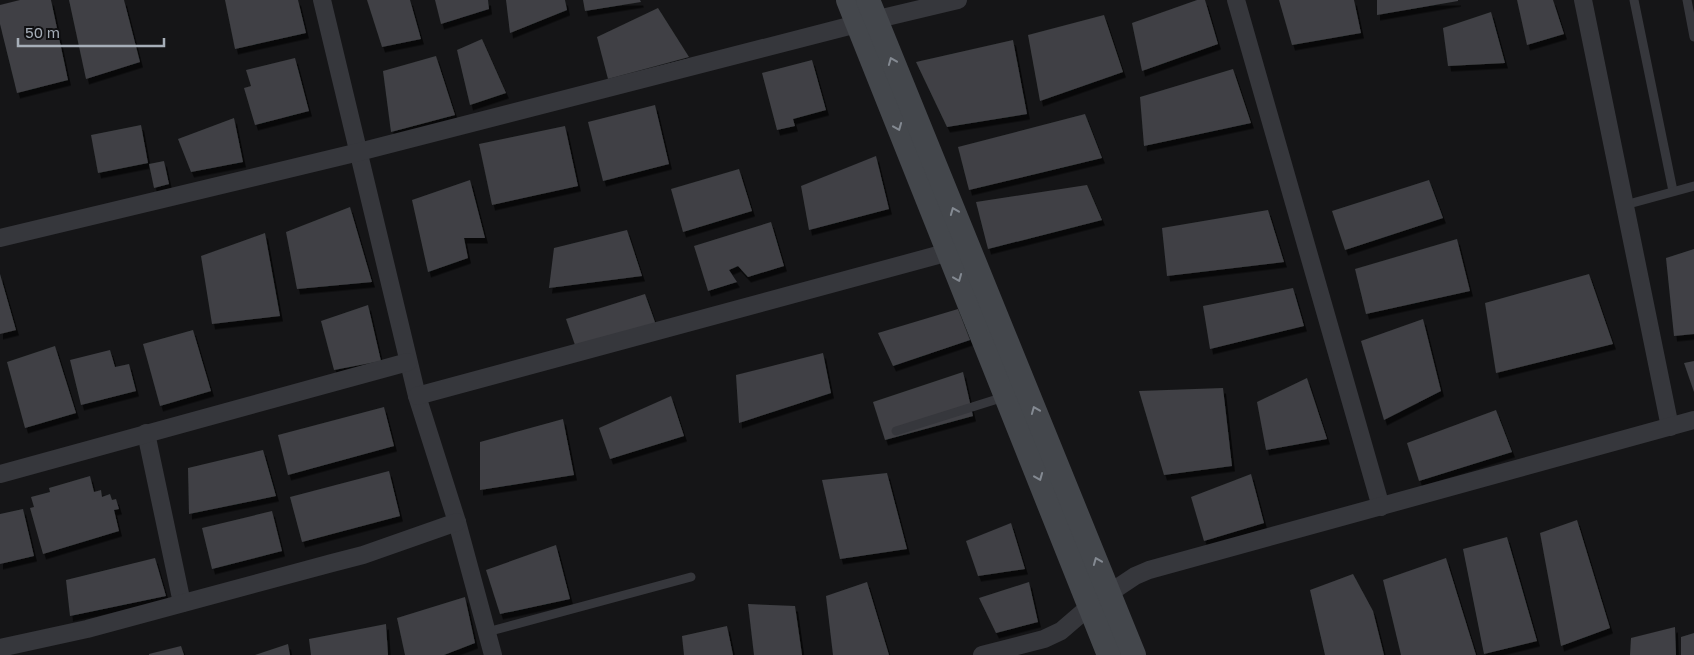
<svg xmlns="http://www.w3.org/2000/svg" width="1694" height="655" viewBox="0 0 1694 655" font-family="'Golos Text',sans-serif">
  <defs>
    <filter id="shadow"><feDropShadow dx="3" dy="5.5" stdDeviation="0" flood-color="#0009"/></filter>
  </defs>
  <rect width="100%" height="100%" fill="#151517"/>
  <g fill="#3f4044" filter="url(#shadow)">
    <path d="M20,0H51L68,80L17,93L0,24V5Z"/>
    <path d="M69,0H124L140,62L86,79Z"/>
    <path d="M225,0H298L306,33L235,49Z"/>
    <path d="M367,0H410L421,39L382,47Z"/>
    <path d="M435,0H488L489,9L441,24Z"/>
    <path d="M506,0H565L567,10L510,33Z"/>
    <path d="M583,0H640L641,2L585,11Z"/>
    <path d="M1197,0H1205L1218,44L1142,71L1132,23Z"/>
    <path d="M1279,0H1354L1361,33L1292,45Z"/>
    <path d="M1377,0H1458V1L1377,15Z"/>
    <path d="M1517,0H1553L1564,34L1527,45Z"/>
    <path d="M658,8L689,57L608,79L597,37Z"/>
    <path d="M1491,12L1505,63L1448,66L1443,28Z"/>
    <path d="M1104,15L1123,72L1040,101L1028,35Z"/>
    <path d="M482,39L506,93L470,105L457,50Z"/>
    <path d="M1013,40L1027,114L947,127L916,62Z"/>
    <path d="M436,56L455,115L391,132L383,71Z"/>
    <path d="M295,58L309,111L255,125L244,88L251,86L246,70Z"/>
    <path d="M812,60L826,110L793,119L795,126L777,130L762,73Z"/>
    <path d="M1233,69L1251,123L1144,146L1140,97Z"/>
    <path d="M655,105L669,164L603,181L588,122Z"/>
    <path d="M1085,114L1102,158L969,190L958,147Z"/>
    <path d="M234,118L243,162L191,172L178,139Z"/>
    <path d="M141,125L148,163L98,173L91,135Z"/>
    <path d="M565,126L578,186L492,205L479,144Z"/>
    <path d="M876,156L889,209L809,230L801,186Z"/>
    <path d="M164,161L169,184L154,188L149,164Z"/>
    <path d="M739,169L752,211L683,232L671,189Z"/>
    <path d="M470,180L485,238H464L468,258L428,272L412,200Z"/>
    <path d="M1429,180L1443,218L1345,250L1332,211Z"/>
    <path d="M1087,185L1102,220L988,249L976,202Z"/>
    <path d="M350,207L372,282L297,289L286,232Z"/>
    <path d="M1268,210L1284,262L1167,276L1162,228Z"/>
    <path d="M771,222L784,266L748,277L738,266L729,270L737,282L708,291L694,246Z"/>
    <path d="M627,230L642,276L549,288L554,248Z"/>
    <path d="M265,233L280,316L212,324L201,256Z"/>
    <path d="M1457,239L1470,291L1366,314L1355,269Z"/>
    <path d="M1694,249V334L1674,336L1666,258Z"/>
    <path d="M0,274L16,330L0,334Z"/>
    <path d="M1589,274L1613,344L1496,373L1485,303Z"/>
    <path d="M1293,288L1304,326L1210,349L1203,306Z"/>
    <path d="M645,294L656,325L575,345L566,319Z"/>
    <path d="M368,305L381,361L334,370L321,321Z"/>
    <path d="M958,309L970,340L893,366L878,333Z"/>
    <path d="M1423,319L1441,391L1384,420L1361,341Z"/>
    <path d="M193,330L211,391L160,406L143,344Z"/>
    <path d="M55,346L76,413L25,428L7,362Z"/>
    <path d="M110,350L115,367L129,364L136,391L81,405L70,360Z"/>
    <path d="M823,353L831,393L739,423L736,375Z"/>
    <path d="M1694,361V392L1684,363Z"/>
    <path d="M963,372L973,416L885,440L873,402Z"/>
    <path d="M1307,378L1327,439L1266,450L1257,402Z"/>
    <path d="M1223,388L1232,466L1164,475L1139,391Z"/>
    <path d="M671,396L684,436L610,459L599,428Z"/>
    <path d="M384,407L394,446L288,475L278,435Z"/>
    <path d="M1496,410L1512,452L1419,481L1407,443Z"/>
    <path d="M563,419L574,475L480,490V442Z"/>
    <path d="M263,450L276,496L189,514L188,468Z"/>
    <path d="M389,471L400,516L302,542L290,497Z"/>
    <path d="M887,473L907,549L840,559L822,480Z"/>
    <path d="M1251,474L1264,523L1204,541L1191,497Z"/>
    <path d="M90,476L94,492L101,490L102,497L110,494L112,500L116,499L119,509L114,510L119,531L43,554L30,508L34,507L31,497L50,492L49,488Z"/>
    <path d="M23,509L34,556L0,564V514Z"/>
    <path d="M272,511L282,551L212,569L202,528Z"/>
    <path d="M1577,520L1610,628L1561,646L1540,533Z"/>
    <path d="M1011,523L1025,569L978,576L966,541Z"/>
    <path d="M1507,537L1537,641L1484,654L1463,549Z"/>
    <path d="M556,545L570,599L500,614L486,570Z"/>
    <path d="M155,558L166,596L70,616L66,580Z"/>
    <path d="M1446,558L1476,655H1401L1383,580Z"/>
    <path d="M1353,574L1373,611L1384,655H1325L1310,590Z"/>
    <path d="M867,582L889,655H833L826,596Z"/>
    <path d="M1029,582L1038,622L996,633L979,598Z"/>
    <path d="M465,597L475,643L444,655H405L397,618Z"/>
    <path d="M748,604L795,606L802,655H754Z"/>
    <path d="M386,624L388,655H311L309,639Z"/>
    <path d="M727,626L733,655H684L682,636Z"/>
    <path d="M1675,627L1676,655H1630L1631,638Z"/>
    <path d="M1694,633V655H1681V637Z"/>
    <path d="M288,644L290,655H255Z"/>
    <path d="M181,646L184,655H149V654Z"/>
  </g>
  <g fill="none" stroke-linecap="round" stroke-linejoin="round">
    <g stroke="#36373c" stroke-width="9">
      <path d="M1634,0L1673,191"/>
      <path d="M1687,0L1694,37"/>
      <path d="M1625,205L1694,186"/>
      <path d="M896,431L1004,397"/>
      <path d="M487,632L691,577"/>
    </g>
    <g stroke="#36373c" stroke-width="18">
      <path d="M322,0L417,396L457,522L493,655"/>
      <path d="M1236,0L1381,507"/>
      <path d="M1583,0L1670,427"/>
      <path d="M0,238L359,152L857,24L958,0"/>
      <path d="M417,396L960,249"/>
      <path d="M146,433L182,603"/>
      <path d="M0,474L408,362"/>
      <path d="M0,648L87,629L332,563L363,555L457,522"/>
      <path d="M982,655L1044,639L1061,631L1090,606L1135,576L1149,570L1694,420"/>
    </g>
    <g stroke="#44474c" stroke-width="24">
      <path d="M848,0L1109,655"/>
      <path d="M868,0L1134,655"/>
    </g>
  </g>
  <defs><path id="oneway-chevron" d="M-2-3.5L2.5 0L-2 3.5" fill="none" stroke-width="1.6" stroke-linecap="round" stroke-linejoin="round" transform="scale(1.25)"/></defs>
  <g stroke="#848a92">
    <use href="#oneway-chevron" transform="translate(892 61) rotate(-112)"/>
    <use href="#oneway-chevron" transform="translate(898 127) rotate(68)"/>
    <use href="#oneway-chevron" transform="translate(954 211) rotate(-112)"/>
    <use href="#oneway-chevron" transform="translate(958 278) rotate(68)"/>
    <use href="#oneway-chevron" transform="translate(1035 410) rotate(-112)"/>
    <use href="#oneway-chevron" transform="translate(1039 477) rotate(68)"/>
    <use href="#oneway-chevron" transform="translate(1097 561) rotate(-112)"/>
  </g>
  <path d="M18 38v8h146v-8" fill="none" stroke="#a6aeb8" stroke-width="2.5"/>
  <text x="25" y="38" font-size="15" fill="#a6aeb8" stroke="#101012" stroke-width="4" paint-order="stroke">50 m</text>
</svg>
